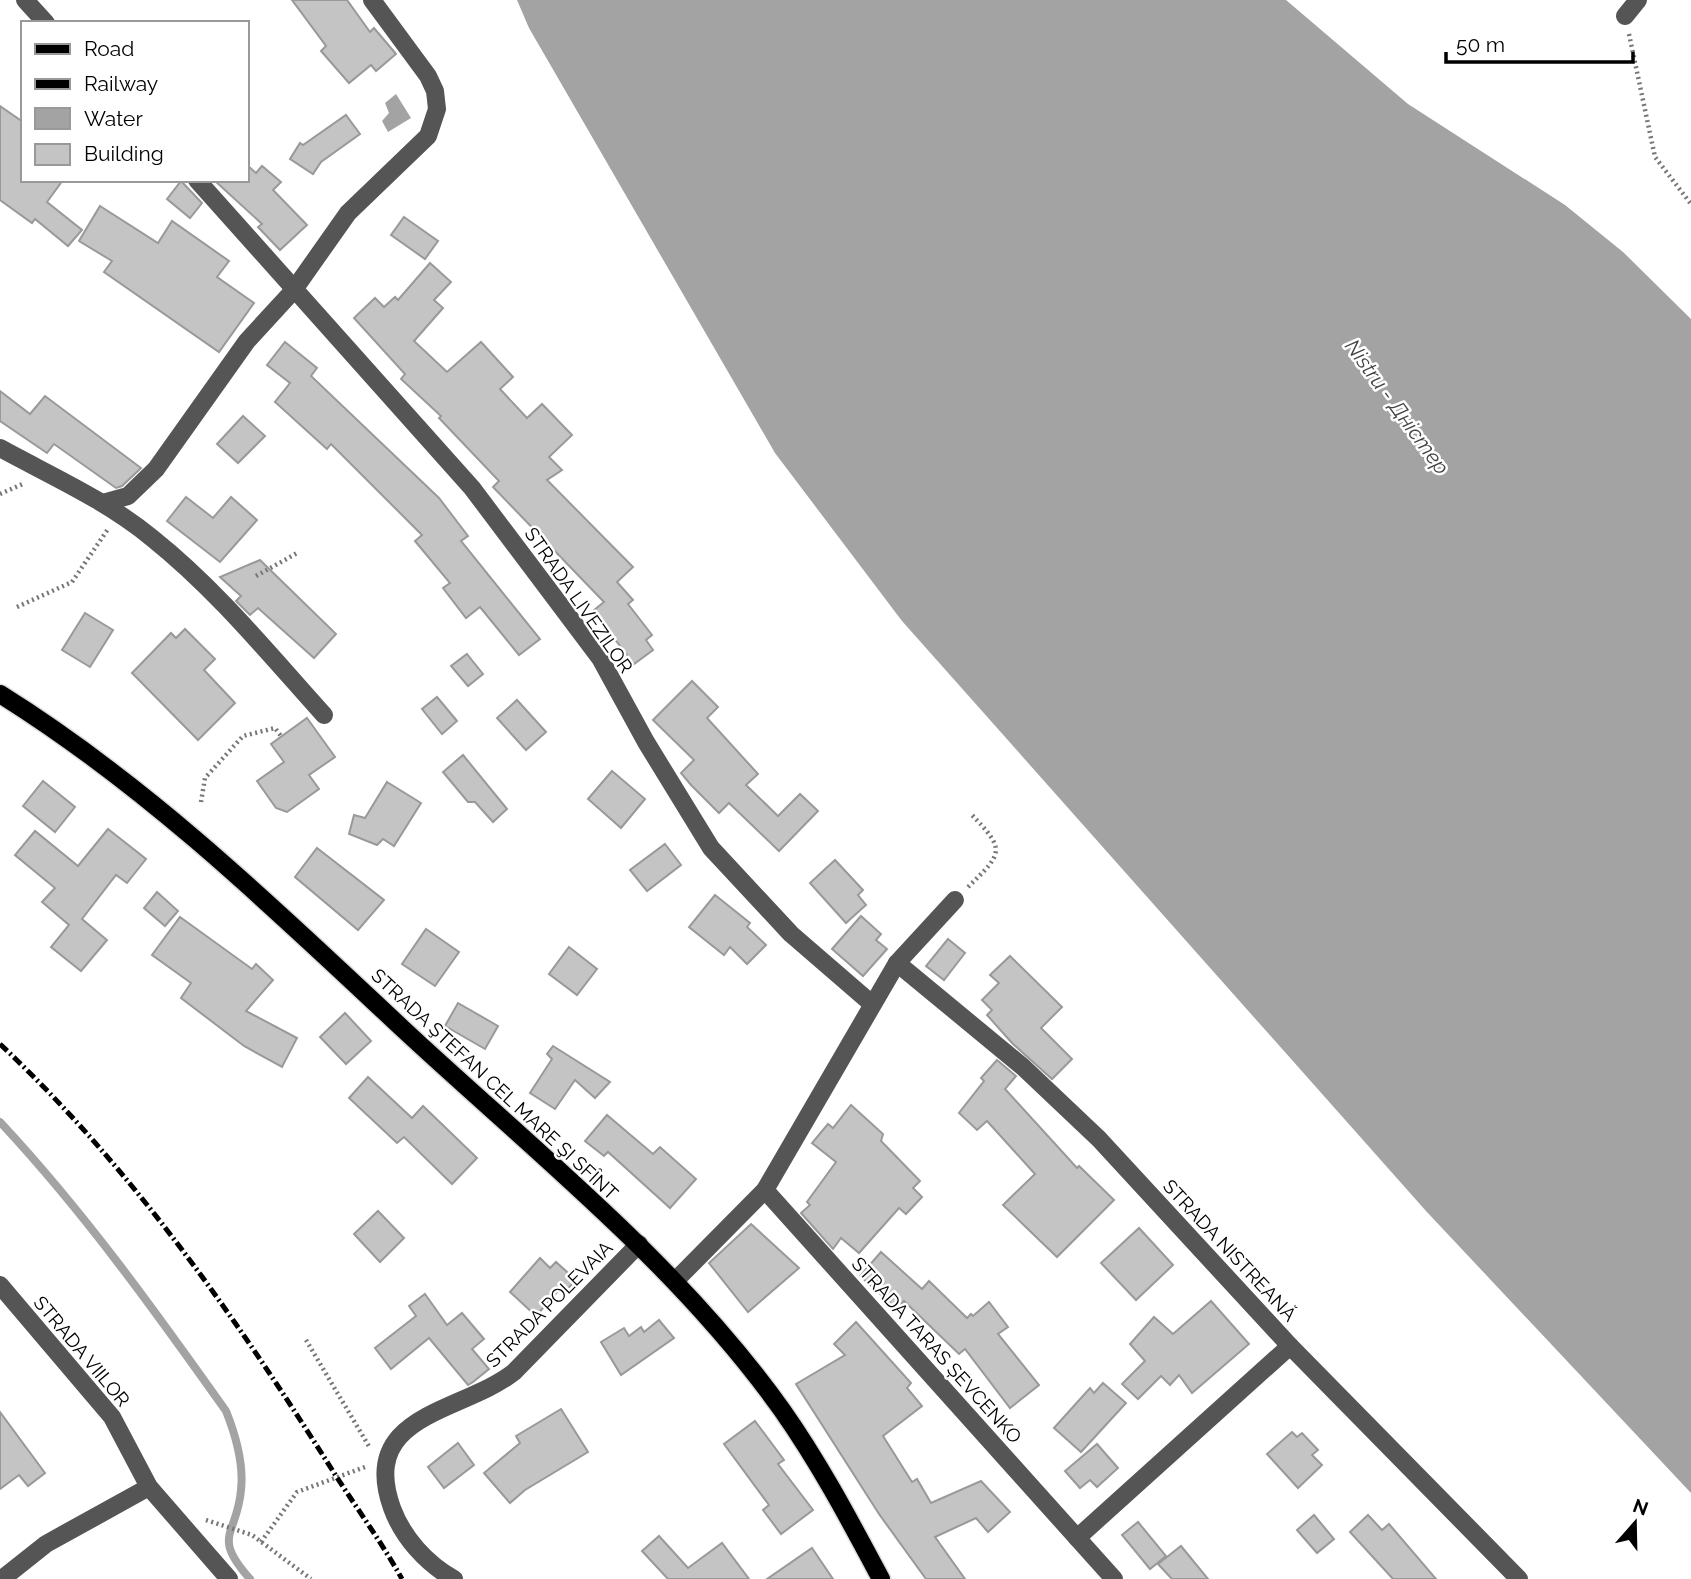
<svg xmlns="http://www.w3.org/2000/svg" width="1691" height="1579" viewBox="0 0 1691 1579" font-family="Raleway,sans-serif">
  <rect width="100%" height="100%" fill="#fff"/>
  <g fill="#a3a3a3">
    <path d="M517,0H1286L1408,104L1565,205L1623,252L1691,319V1493L1426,1211L902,621L775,453L529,28Z"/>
    <path d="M396,94L411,118L388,132L382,121L389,113L385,103Z"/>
  </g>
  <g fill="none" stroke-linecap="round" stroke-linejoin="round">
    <path stroke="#a3a3a3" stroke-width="8" d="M0,1122C84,1212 155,1311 226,1411C236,1436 244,1463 241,1490C237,1536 211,1535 250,1579"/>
  </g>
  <g fill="#c4c4c4" stroke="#999" stroke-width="2">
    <path d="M292,0H347L370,32L374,28L396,54L376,71L371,65L349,83L321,51L326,46Z"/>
    <path d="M0,106L23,122V180H63L47,202L82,230L68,246L35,219L32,223L0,200Z"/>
    <path d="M346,115L360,134L321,162L313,174L290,159L300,143L303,145Z"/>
    <path d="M247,165L256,173L262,166L281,182L273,190L307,225L280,250L258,227L262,224L214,180H247Z"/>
    <path d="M181,181L202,203L190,218L167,199Z"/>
    <path d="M100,206L158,243L172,221L229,261L217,277L254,303L219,352L104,272L112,261L79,241Z"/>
    <path d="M404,217L438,241L425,259L391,235Z"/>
    <path d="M430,263L451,282L434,300L443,308L414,341L447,372L481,342L513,377L500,389L527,418L542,404L572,435L549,457L562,470L547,480L633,567L617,582L633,600L628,604L652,635L646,640L653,650L634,664L593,611L604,602L493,487L499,481L439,418L441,416L401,379L405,374L354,318L375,298L384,307L395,297L398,300Z"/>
    <path d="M285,342L317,368L311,376L439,498L468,536L461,541L540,639L519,655L480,607L466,618L443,588L450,583L415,541L422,535L331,444L327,449L275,402L290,383L267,365Z"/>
    <path d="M0,391L30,414L45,396L141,468L122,486L116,488L54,444L47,453L0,421Z"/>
    <path d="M243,416L265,436L238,463L217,444Z"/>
    <path d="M186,497L213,518L231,497L257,520L220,562L167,521Z"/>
    <path d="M260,560L336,634L314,658L258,608L250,615L236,601L241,596L220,577Z"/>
    <path d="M85,613L113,630L90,667L62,650Z"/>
    <path d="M185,629L215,659L204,670L235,703L198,740L132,673L171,633L176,638Z"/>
    <path d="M467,654L483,674L468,686L451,666Z"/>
    <path d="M692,681L718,707L707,718L758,774L746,785L778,816L800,794L818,811L779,851L729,803L719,813L691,785L681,773L694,760L653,720Z"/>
    <path d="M437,697L457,721L442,734L422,709Z"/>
    <path d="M517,700L546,732L526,750L497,718Z"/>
    <path d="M307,718L335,757L309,775L319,789L287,812L276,808L257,781L284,762L271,744Z"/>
    <path d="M463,755L507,809L493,822L475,802H468L443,772Z"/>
    <path d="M612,771L645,799L621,828L588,799Z"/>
    <path d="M43,781L75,807L55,832L23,806Z"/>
    <path d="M387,782L421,803L394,846L383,839L377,845L349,834L354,815L365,818Z"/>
    <path d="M108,829L146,859L127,883L116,875L82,919L107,940L81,971L51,947L69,925L42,902L55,888L15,855L35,831L78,866Z"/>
    <path d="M665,844L681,865L647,891L630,870Z"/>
    <path d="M317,848L384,900L358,930L295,877Z"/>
    <path d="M835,860L863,890L858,895L866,905L846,923L810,883Z"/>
    <path d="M157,892L178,911L165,926L144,908Z"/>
    <path d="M715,895L750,923L747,927L766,945L747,964L730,947L724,955L689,927Z"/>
    <path d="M861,916L881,934L876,940L887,949L863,976L832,949Z"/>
    <path d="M180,917L252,969L256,964L273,980L246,1011L297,1038L282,1067L244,1046L181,998L191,983L152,955Z"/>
    <path d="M426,929L459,952L435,986L402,964Z"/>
    <path d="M948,939L965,953L944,980L926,966Z"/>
    <path d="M569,947L597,969L577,995L549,974Z"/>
    <path d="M1010,956L1062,1007L1041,1028L1072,1059L1052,1079L1012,1043L987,1015L992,1010L982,1000L999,983L990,975Z"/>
    <path d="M458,1003L498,1026L485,1049L445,1026Z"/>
    <path d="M345,1013L371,1041L346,1064L320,1037Z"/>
    <path d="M553,1046L610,1082L595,1098L575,1080L555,1109L530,1093L552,1059L547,1054Z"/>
    <path d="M997,1060L1016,1076L1005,1089L1077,1168L1079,1166L1114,1200L1057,1257L1003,1205L1035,1174L987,1121L977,1130L959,1113L984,1081L981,1078Z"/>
    <path d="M368,1077L412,1118L423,1106L477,1158L452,1184L404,1137L397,1143L349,1098Z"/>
    <path d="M851,1105L883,1134L881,1141L920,1181L913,1188L922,1197L906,1214L899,1208L859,1253L841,1238L833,1249L801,1213L810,1205L807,1202L836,1162L812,1143L828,1124L833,1128Z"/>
    <path d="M607,1115L653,1154L660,1147L696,1179L670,1208L608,1152L604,1156L585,1141Z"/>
    <path d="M378,1211L404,1238L380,1262L354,1234Z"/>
    <path d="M751,1224L799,1268L748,1312L709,1263Z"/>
    <path d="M1139,1228L1173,1265L1136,1300L1101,1263Z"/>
    <path d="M881,1252L922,1289L929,1281L967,1318L971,1314L973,1316L989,1302L1008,1327L998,1334L1039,1385L1010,1408L965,1349L959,1354L904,1301L897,1309L860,1276Z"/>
    <path d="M540,1258L550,1268L556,1262L576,1280L564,1293L558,1291L536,1316L510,1292Z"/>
    <path d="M425,1294L447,1325L462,1313L484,1339L472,1349L489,1369L473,1382L468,1385L429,1338L391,1369L375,1348L416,1316L409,1306Z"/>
    <path d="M1211,1301L1249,1344L1192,1393L1179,1375L1170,1385L1161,1376L1138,1399L1122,1384L1145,1361L1130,1344L1154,1317L1173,1334Z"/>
    <path d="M659,1320L674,1338L621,1375L601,1342L624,1328L629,1336L641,1327L644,1332Z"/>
    <path d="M856,1322L911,1383L907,1388L922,1406L883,1436L912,1482L917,1479L931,1503L981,1481L1010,1512L988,1532L976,1518L935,1537L965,1579H926L879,1514L796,1384L845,1355L834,1344Z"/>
    <path d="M1103,1383L1126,1403L1081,1452L1054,1428L1090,1388L1094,1393Z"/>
    <path d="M561,1409L588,1452L525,1490L510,1503L484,1473L520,1443L516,1436Z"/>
    <path d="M0,1412L45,1473L28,1486L19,1475L0,1489Z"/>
    <path d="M755,1421L784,1460L778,1464L813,1510L781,1534L763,1510L769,1505L724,1444Z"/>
    <path d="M1292,1432L1297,1437L1302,1433L1318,1450L1312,1455L1322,1465L1298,1488L1267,1454Z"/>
    <path d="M458,1443L474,1465L444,1488L428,1467Z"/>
    <path d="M1097,1444L1118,1468L1097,1487L1090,1480L1080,1488L1065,1471Z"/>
    <path d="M1314,1515L1334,1539L1317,1553L1297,1530Z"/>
    <path d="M1368,1515L1382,1530L1389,1524L1436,1579H1393L1350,1532Z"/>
    <path d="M1138,1522L1166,1556L1150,1569L1122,1535Z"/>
    <path d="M659,1536L688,1568L722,1543L749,1579H668L642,1551Z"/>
    <path d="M1181,1546L1208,1579H1172L1158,1564Z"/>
    <path d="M812,1548L833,1579H767Z"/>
  </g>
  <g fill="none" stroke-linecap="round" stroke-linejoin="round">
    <g stroke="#dbdbdb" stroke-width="21">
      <path id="major" d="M0,694C149,787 276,910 403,1029C534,1151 678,1264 782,1410C820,1464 850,1521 881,1579"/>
    </g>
    <g stroke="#777" stroke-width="4.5" stroke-dasharray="2 3.5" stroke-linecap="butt">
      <path d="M1629,34L1655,157L1691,204"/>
      <path d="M0,494L25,483"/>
      <path d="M256,576L299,552"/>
      <path d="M17,607L72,582L108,529"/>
      <path d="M201,802L205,778L243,736L275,728L281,736"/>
      <path d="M968,887C1003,853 1006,850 971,814"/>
      <path d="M306,1340L370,1448"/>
      <path d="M206,1520L252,1535L311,1579"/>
      <path d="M261,1542L297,1492L365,1467"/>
    </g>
    <g stroke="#555" stroke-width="18">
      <path d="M25,0L46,23"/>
      <path d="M1625,16L1638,0"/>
      <path d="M197,180L472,488L600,658L646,742L711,848L791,934L872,1004"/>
      <path d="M0,448C51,476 106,500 152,538C216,589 269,654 324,715"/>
      <path d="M103,503L128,496L156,469L247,341L293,291L348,213L428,136L437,109L435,91L428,76L372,0"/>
      <path d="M897,963L1023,1067L1099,1139L1290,1346L1519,1579"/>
      <path d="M765,1190L1114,1579"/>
      <path d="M675,1281L765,1190L897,963L955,900"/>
      <path d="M0,1285L112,1417L149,1487L229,1579"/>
      <path d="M1077,1538L1290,1346"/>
      <path d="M2,1579L46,1544L149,1487"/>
      <path d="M454,1579C427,1564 403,1538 392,1508C358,1413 462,1413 514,1372L639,1244"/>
    </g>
    <use href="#major" stroke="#000" stroke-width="18"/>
    <path stroke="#000" stroke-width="5" stroke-dasharray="10 3.5 2 3.5" stroke-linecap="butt" d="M0,1044C133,1169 239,1322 336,1476C358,1510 382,1543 402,1579"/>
  </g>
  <g text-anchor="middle" stroke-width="5" stroke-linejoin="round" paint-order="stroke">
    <g font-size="19" fill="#000" stroke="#fff">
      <text transform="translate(579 600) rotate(55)" y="7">STRADA LIVEZILOR</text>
      <text transform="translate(495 1084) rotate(43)" y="7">STRADA ŞTEFAN CEL MARE ŞI SFÎNT</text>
      <text transform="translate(1230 1250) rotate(47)" y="7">STRADA NISTREANĂ</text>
      <text transform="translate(549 1304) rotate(-45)" y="7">STRADA POLEVAIA</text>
      <text transform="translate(937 1350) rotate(48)" y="7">STRADA TARAS ȘEVCENKO</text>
      <text transform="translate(82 1351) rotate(50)" y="7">STRADA VIILOR</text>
    </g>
    <g font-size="21" font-style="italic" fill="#444" stroke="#fff">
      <text transform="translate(1397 407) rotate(54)" y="7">Nistru - Дністер</text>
    </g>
  </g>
  <rect x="21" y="21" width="228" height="161" fill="#ffffff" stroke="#999999" stroke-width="2"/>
  <rect x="35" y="44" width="35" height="10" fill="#000000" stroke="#999999" stroke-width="2"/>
  <text x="84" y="56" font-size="21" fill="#000000">Road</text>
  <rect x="35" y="79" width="35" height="10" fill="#000000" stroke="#999999" stroke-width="2"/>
  <text x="84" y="91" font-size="21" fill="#000000">Railway</text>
  <rect x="35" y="108" width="35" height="21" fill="#a3a3a3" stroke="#999999" stroke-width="2"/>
  <text x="84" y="126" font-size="21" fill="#000000">Water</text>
  <rect x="35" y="144" width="35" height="21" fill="#c4c4c4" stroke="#999999" stroke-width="2"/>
  <text x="84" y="161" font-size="21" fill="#000000">Building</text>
  <g transform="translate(1635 1523) rotate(20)" stroke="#ffffff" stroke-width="5" paint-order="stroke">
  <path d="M0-5L12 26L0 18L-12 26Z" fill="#000000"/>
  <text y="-10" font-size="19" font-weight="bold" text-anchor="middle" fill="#000000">N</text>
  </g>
  <path d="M1446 52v10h187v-10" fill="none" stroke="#000000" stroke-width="3.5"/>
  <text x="1456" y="52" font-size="21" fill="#000000" stroke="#ffffff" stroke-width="5" paint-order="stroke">50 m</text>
</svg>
